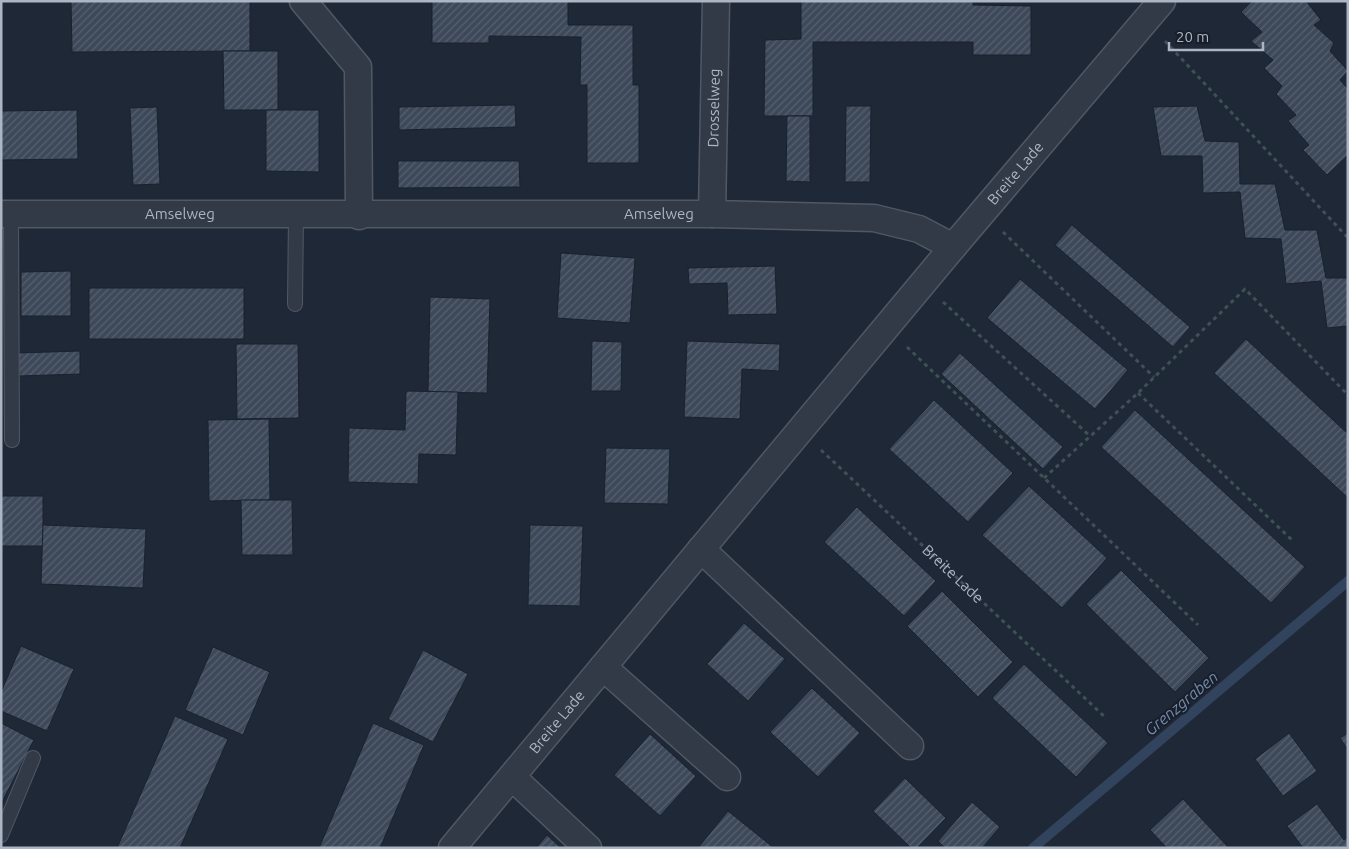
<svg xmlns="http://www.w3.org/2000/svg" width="1349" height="849" viewBox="0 0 1349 849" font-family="Ubuntu,sans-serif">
  <defs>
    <pattern id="building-hatch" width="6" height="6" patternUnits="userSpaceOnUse" patternTransform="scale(1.25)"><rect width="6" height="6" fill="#3d4859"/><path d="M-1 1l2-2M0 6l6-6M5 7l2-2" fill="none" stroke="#56606f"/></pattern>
  </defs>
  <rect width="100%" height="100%" fill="#1f2836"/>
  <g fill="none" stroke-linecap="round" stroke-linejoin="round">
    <path stroke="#32435e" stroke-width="10" d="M1033,848L1348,581"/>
  </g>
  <g fill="url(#building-hatch)" stroke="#1a212d">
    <path d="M71,1H250V51L72,52Z"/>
    <path d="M432,1H568V25H633V85H639V163H587V85H580L581,37L489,36V43H432Z"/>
    <path d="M801,1H973V5L1031,6V55H973V42H813V116H764L765,40L801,39Z"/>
    <path d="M1252,1H1306L1321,20L1314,25L1334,43L1330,51L1348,71L1340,80L1348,89V155L1327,175L1303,150L1309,145L1288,121L1296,115L1276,94L1282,86L1264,68L1273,60L1251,41L1262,32L1241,12Z"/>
    <path d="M223,51H278V110H224Z"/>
    <path d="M515,105L516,127L399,130V107Z"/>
    <path d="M846,106H871L870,182H845Z"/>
    <path d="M1197,106L1205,141L1239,142L1240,184H1275L1285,230H1317L1326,278H1348V326L1327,328L1321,281L1286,284L1281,239L1245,238L1240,192L1203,193L1202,156H1161L1153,107Z"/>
    <path d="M157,107L160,184L133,185L130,108Z"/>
    <path d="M77,110L78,159L1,160V111Z"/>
    <path d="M266,110H319V172L266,171Z"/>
    <path d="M787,116H810V182L786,181Z"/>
    <path d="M398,161H519L520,187L398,188Z"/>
    <path d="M1072,225L1190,327L1173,347L1055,245Z"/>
    <path d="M561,253L635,258L630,323L557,318Z"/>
    <path d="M775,266L777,314L728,315L727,283L689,284L688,268Z"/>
    <path d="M71,271V316H21V272Z"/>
    <path d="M1020,279L1128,370L1095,409L987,318Z"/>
    <rect x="89" y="288" width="155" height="51"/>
    <path d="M430,297L490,299L487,393L428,392Z"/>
    <path d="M1246,339L1348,434V498L1214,373Z"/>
    <path d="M592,341L622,342L621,391H591Z"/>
    <path d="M687,341L780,344L779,371L742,369L740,419L684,417Z"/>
    <path d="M236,344H298L299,418L237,419Z"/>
    <path d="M80,351V374L19,376L18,353Z"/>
    <path d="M960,353L1063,447L1043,469L941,374Z"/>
    <path d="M406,391L458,392L456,455L419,454L418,484L348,482L349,428L405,430Z"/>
    <path d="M934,400L1013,473L968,522L889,449Z"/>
    <path d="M1135,410L1305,567L1271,603L1101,447Z"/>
    <path d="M269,419L270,500L209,501L208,420Z"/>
    <path d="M606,448L670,449L668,504L604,503Z"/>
    <path d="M1029,486L1107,558L1062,608L982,535Z"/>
    <rect x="1" y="496" width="42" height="50"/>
    <path d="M241,500H292L293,555H242Z"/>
    <path d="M857,507L936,581L904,616L824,542Z"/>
    <path d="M43,525L146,529L143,588L41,584Z"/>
    <path d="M530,525L583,526L580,606L528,605Z"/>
    <path d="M1121,570L1209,658L1175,692L1086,604Z"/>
    <path d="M942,591L1013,662L978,697L907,626Z"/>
    <path d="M744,623L785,659L748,701L707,664Z"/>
    <path d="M21,646L74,669L47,731L1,711V692Z"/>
    <path d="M213,647L270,672L243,735L185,710Z"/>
    <path d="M423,650L468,674L433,742L388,719Z"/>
    <path d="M1024,664L1108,743L1076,777L992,698Z"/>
    <path d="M812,688L860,733L818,777L770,732Z"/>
    <path d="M175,716L228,739L180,848H117Z"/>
    <path d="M1,723L34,740L1,804Z"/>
    <path d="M373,723L424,745L380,848H319Z"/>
    <path d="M1289,733L1317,771L1283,796L1255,759Z"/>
    <path d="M1348,733V750L1340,738Z"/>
    <path d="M650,734L696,776L660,816L614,775Z"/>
    <path d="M905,778L946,818L917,848H911L873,811Z"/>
    <path d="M1183,799L1229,848H1167L1150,830Z"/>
    <path d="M972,802L1000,827L982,848H945L938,841Z"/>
    <path d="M1317,804L1344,840L1348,837V848H1303L1287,826Z"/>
    <path d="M728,811L774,848H698Z"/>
    <path d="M547,835L561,848H536Z"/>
  </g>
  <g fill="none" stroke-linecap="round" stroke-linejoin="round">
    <g stroke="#505865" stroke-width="16">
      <g id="service">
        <path d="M11,214L12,440"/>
        <path d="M295,304L296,215"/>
        <path d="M1,835L33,758"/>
      </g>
    </g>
    <g stroke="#505865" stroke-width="29">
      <g id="minor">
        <path d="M303,1L358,67L359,216"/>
        <path id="s2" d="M1,214H712L874,218L919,229L953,247"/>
        <path id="s3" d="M712,214L716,1"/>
        <path d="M701,549L910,746"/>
        <path d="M603,667L727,777"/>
        <path d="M512,777L588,848"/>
        <path id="s4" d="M452,848L953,247L1162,1"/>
      </g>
    </g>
    <g stroke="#3e5155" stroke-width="3" stroke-dasharray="4 4" stroke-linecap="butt">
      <path d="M1165,41L1348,238"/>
      <path d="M1003,232L1154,377"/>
      <path d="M943,302L1090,436"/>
      <path d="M907,347L1198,625"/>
      <path d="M1138,393L1294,542"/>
      <path id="s1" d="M821,450L1106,718"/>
      <path d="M1044,478L1138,393L1245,289L1348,395"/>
    </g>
    <use href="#service" stroke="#323a47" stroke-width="14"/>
    <use href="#minor" stroke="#323a47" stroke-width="26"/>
  </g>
  <g text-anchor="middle" stroke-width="4" stroke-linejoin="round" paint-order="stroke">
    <g font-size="15" fill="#acb5c4" stroke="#181f2b">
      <text dy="5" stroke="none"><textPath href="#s3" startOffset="106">Drosselweg</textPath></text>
      <text dy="5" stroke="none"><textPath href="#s4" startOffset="879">Breite Lade</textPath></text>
      <text dy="5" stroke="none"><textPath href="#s2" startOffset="179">Amselweg</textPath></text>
      <text dy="5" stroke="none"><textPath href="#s2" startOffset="658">Amselweg</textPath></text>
      <text dy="5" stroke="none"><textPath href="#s1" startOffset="181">Breite Lade</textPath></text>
      <text dy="5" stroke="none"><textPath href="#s4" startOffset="164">Breite Lade</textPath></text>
    </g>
    <g font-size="16" font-style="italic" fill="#748bad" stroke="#181f2b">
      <text transform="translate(1181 703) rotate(-40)" y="6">Grenzgraben</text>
    </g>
  </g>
  <rect width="1349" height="849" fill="none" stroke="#acb5c4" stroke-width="5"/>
  <path d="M1169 42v8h94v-8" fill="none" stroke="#acb5c4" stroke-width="2.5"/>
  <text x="1176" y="42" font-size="15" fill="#acb5c4" stroke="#181f2b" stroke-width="4" paint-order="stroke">20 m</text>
</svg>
